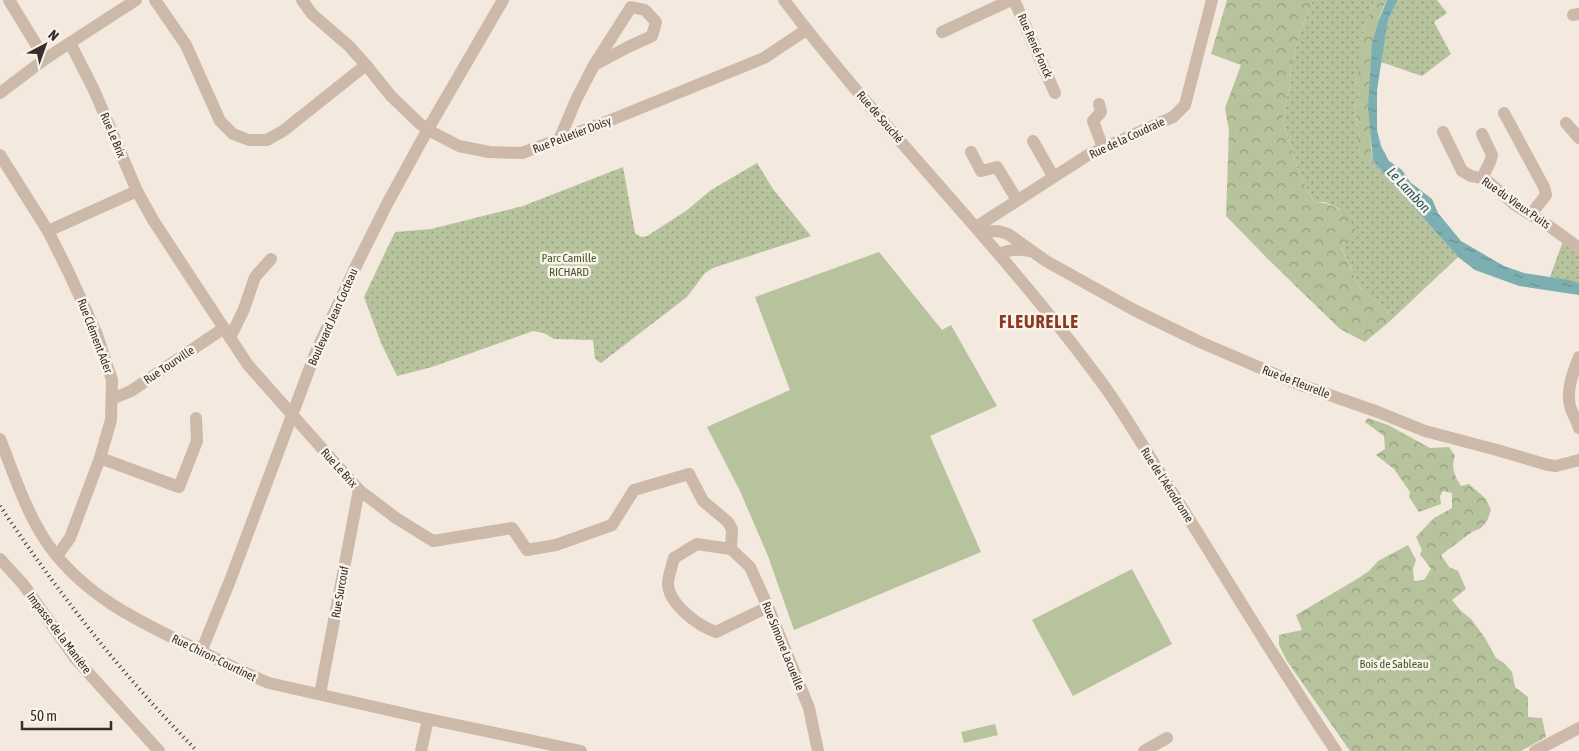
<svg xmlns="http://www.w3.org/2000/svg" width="1579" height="751" viewBox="0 0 1579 751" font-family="'Asap Condensed',sans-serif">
  <defs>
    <pattern id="green-dots" width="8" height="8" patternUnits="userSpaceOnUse" patternTransform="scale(1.25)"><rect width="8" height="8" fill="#b6c39d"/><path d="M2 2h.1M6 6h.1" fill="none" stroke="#959f80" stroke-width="1.8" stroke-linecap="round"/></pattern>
    <pattern id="forest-crowns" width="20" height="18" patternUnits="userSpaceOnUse" patternTransform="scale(1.25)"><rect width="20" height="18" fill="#b6c39d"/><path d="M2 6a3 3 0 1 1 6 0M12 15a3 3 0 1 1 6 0" fill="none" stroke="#959f80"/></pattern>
    <pattern id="water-ripples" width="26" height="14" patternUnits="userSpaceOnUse" patternTransform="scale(1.25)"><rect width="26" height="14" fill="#7cafb1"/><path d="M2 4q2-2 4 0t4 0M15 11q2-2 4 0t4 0" fill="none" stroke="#678f90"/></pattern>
  </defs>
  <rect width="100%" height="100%" fill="#f3e9de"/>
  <g fill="url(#green-dots)">
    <path d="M1313,0H1375L1367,19L1361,40V67L1355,77L1360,96L1356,102L1355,110L1358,130V148L1368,164L1373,161L1458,257L1389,322L1387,310L1361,290L1341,247L1349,243L1339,208L1324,202H1314L1299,173L1286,132L1283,119L1290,82L1291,66L1300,32Z"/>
    <path d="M1398,0H1437L1447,13L1434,22L1451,54L1422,76L1381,62L1388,20Z"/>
    <path d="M757,163L773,189L811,236L713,268L705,273L687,297L601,363L595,359L593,340L554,339L544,333L533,331L432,367L397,376L381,343L364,297L395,232L431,229L523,206L623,167L635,233L641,237L647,236L686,211L711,190Z"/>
    <path d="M1563,241L1579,253V283L1550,277Z"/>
  </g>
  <g fill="url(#forest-crowns)">
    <path d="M1227,0H1313L1300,32L1291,66L1290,82L1283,119L1286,132L1299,173L1314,202C1336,203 1351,213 1357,235L1349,243L1341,248L1361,290L1387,310L1389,322L1365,342L1340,329L1267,258L1226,216L1229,130L1225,108L1241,65L1211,54Z"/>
    <path d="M1375,0H1387C1365,38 1371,104 1371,148L1373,161L1367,165L1358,148V130L1355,110L1356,102L1360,96L1355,77L1361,66V40L1367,19Z"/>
    <path d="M1368,418L1388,425L1430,448L1449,447L1455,456C1451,468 1454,475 1461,486L1469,484L1486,499L1491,510L1487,521L1481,528L1472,532L1441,555L1449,567L1458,571L1466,589L1452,600L1461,611L1471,619L1485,638L1496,658L1504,663L1512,672L1515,687L1528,697V717L1542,718L1546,737L1521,751H1350L1287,661L1279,645V635L1302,630L1296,615L1357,579L1369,571L1378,561L1408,545L1416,560L1413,569L1414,581L1424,580L1431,569L1420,554L1422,550L1416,537L1434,518L1452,508V493L1443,491L1440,496L1441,504L1419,512L1409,497L1410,492L1394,469L1376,455L1385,449L1384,436L1365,422Z"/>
  </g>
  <g fill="#b6c39d">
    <path d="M879,252L942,330L951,325L997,406L930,436L981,552L794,630L768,556L740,491L707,427L790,390L755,297Z"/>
    <path d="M1132,569L1172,644L1073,696L1032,620Z"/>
    <path d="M995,724L998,735L964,743L961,732Z"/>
  </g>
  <path fill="url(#water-ripples)" d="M1387,0H1398L1388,20L1377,90V130L1381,146L1389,161L1402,170L1410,182L1432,199L1438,213L1461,241L1504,266L1524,273L1569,280L1579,283V295L1519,286L1475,270L1458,257L1373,161L1368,107L1372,44L1378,22Z"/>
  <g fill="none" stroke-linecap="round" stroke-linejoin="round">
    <g stroke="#ccb9a9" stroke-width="12">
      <path d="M9,0L45,59"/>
      <path d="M155,0L186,45L220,121L233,134L249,140H267L283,131L366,65L391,96L420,124L434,133L459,146L489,152L522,153L601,124L764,58L806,30"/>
      <path d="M302,0L312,14L349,46L366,65"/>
      <path d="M784,0C882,130 999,244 1096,375C1118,403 1136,435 1155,465C1216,560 1273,658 1336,751"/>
      <path d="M1014,0L1055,93"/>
      <path d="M1573,15L1579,14"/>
      <path d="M942,32L1011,0"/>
      <path d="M70,43L94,90L137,191L153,220L248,365L359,490L396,518L433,541L512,528L527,550L556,545L612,525L634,490L689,474L703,501L728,522L732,529L731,549"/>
      <path d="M0,93L45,59L136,0"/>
      <path d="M1099,104L1101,112L1093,121L1103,148"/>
      <path d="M1504,113L1544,187L1546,195L1531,214"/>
      <path d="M1566,123L1579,138"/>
      <path d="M1443,132L1462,171L1471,176L1485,179L1515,205L1549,226L1579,248"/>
      <path d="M559,140L576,100L594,65L631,7L645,10L656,22L652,36L628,47L594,65"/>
      <path d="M1033,141L1053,176"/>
      <path d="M971,152L981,171L997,167L1017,200"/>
      <path d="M0,155L48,231L68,271L96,332L112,380L111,420L100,458L70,538L57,556"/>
      <path d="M1482,178L1490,162L1492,155L1482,134"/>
      <path d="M976,227L1088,155L1173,117L1185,105L1212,0"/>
      <path d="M48,231L137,191"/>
      <path d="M980,232L998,231L1008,234L1046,261L1134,310L1200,342L1298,384L1378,412L1425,431L1497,450L1548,465L1556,466L1579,460"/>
      <path d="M999,254C1010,249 1018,249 1030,251"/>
      <path d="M230,338L244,309L255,277L271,259"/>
      <path d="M1579,357C1573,372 1565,393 1571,409C1573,415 1577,421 1579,428"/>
      <path d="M112,399L131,391L224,328"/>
      <path d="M0,439C14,474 26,512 47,543C84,596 138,621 194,648C219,660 243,673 269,683L428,719L581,751"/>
      <path d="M100,458L179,487L197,441L196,418"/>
      <path d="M731,549L750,567L768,607L809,708L818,751"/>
      <path d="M731,549L697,544L674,558C672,566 669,574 668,582C667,603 698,626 716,632L768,607"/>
      <path d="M0,559L23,584L75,658L159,751"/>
      <path d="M201,652L231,578L315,354L355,268L387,204L428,129L503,0"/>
      <path d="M320,694L359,490"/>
      <path d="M421,751L428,719"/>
      <path d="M1144,751L1167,738"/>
      <path d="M1535,751L1579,728"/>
    </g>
    <path stroke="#392e29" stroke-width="4" stroke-dasharray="1 4" stroke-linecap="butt" d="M0,506C59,594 123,676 197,751"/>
  </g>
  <g text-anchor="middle" stroke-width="5" stroke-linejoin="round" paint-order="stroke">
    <g font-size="12" fill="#392e29" stroke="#faf3eb">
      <text transform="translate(1035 46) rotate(66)" y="4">Rue René Fonck</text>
      <text transform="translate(880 117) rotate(49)" y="4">Rue de Souché</text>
      <text transform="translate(113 135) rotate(67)" y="4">Rue Le Brix</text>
      <text transform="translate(572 135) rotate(-21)" y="4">Rue Pelletier Doisy</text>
      <text transform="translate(1127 138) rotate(-25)" y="4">Rue de la Coudraie</text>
      <text transform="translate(1516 203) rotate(35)" y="4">Rue du Vieux Puits</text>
      <text transform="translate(333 317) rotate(-66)" y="4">Boulevard Jean Cocteau</text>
      <text transform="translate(95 336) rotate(69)" y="4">Rue Clément Ader</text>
      <text transform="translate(169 365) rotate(-34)" y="4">Rue Tourville</text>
      <text transform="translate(1296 382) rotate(21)" y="4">Rue de Fleurelle</text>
      <text transform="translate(339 468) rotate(48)" y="4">Rue Le Brix</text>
      <text transform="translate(1167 485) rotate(57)" y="4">Rue de l'Aérodrome</text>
      <text transform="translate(340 592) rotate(-80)" y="4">Rue Surcouf</text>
      <text transform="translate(59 633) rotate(53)" y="4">Impasse de la Manière</text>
      <text transform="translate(783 646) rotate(68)" y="4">Rue Simone Lacueille</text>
      <text transform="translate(214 658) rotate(26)" y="4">Rue Chiron-Courtinet</text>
    </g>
    <g font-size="12" fill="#48582c" stroke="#faf3eb">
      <text x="569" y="262">Parc Camille<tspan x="569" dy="14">RICHARD</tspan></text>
      <text x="1394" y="668">Bois de Sableau</text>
    </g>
    <g font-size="14" font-style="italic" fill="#1d585c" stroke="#faf3eb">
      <text transform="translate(1409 190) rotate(47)" y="5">Le Lambon</text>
    </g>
    <g font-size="18" font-weight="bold" letter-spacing="1" fill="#8a3920" stroke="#faf3eb">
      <text x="1039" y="328">FLEURELLE</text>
    </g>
  </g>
  <g transform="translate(45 45) rotate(41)" stroke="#faf3eb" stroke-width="4" paint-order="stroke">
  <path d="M0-4L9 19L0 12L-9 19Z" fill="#392e29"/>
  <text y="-8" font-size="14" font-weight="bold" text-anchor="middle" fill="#392e29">N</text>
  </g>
  <path d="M22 721v8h89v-8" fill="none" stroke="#392e29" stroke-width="2.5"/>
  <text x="30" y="721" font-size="15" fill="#392e29" stroke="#faf3eb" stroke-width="4" paint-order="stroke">50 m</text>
</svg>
